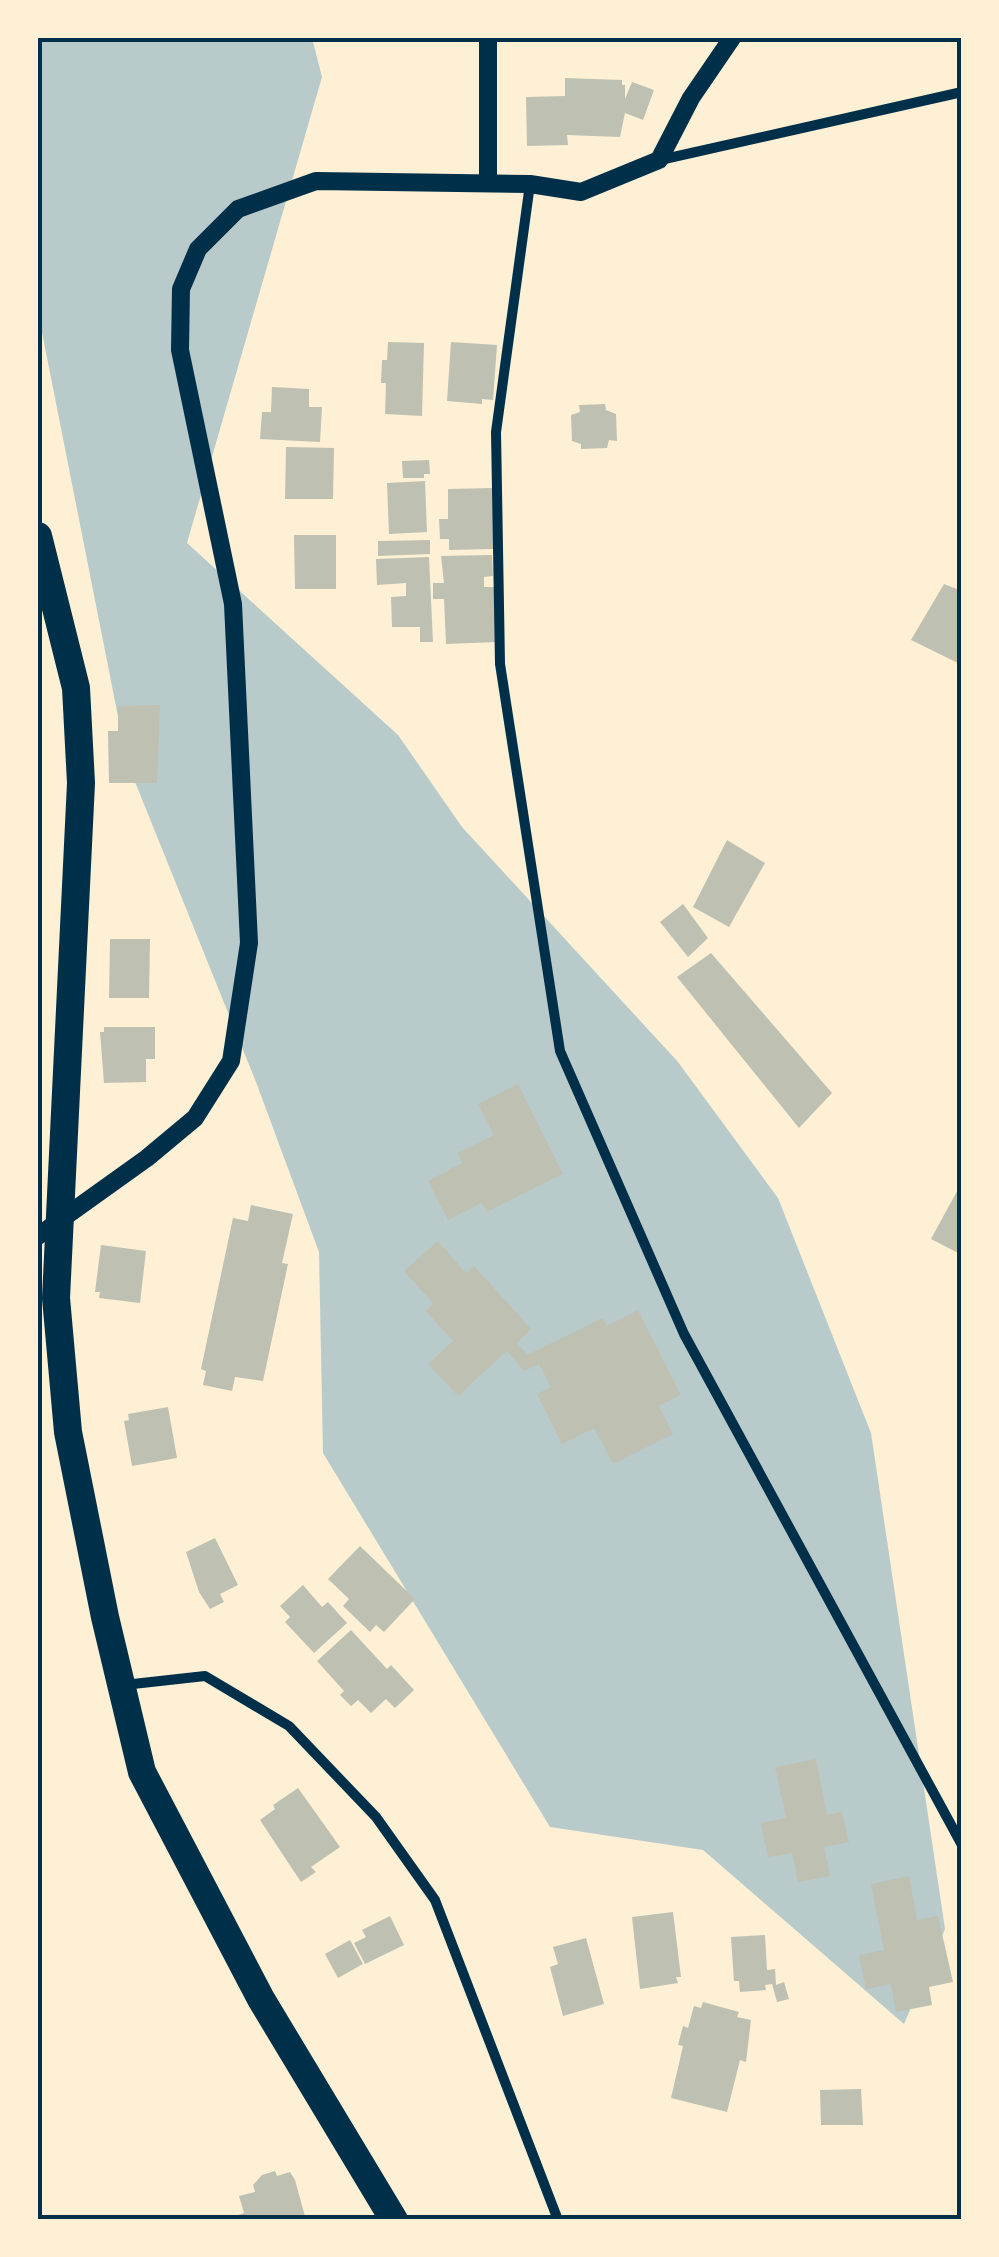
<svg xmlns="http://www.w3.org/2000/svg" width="999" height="2257" viewBox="0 0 999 2257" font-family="'Fira Sans',sans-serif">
  <rect width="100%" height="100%" fill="#fdf0d5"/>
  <path fill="#b9caca" d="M38,38H312L322,77L187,543L398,735L462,827L678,1062L778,1198L871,1433L945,1929L904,2024L703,1850L550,1827L323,1453L319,1252L256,1082L127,762L38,312Z"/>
  <g fill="#bec0b2">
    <path d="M565,78L622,80V85H625V99L632,82L654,90L643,120L625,113L620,137L567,135L568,145L527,146L526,97L565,96Z"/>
    <path d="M388,342L424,343L422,416L385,414L386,383H381L382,360H387Z"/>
    <path d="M451,342L497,345L493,400L482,399V404L447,401Z"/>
    <path d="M272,387L309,389V407H322L320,442L260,439L262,412H271Z"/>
    <path d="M605,404L606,410L616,414L617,441L609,440L607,448L581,449V444L572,441L571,415L580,412L579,405Z"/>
    <path d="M286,447L334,448L333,499H285Z"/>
    <path d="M429,460L430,474H424V478H403L402,461Z"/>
    <path d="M425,481L427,532L389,534L387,483Z"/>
    <path d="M493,488V549L449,550V539H440L439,519H448V489Z"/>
    <path d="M294,535H336V589H295Z"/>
    <path d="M430,540V554L378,556V541Z"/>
    <path d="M492,555L493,576L484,577V587H495L497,642L446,644L444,599H433V583H444L441,556Z"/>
    <path d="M429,557L433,642H420V627H392L391,597L406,596V583L377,585L376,559Z"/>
    <path d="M944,584L962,591V665L911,640Z"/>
    <path d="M160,705L157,783H109L108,731H118V706Z"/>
    <path d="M727,840L765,863L729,927L693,907Z"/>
    <path d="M683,904L708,938L688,957L660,922Z"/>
    <path d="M110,939H150L149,998H109Z"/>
    <path d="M711,953L832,1093L799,1128L677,977Z"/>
    <path d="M104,1027H155V1059H146V1082L104,1083L100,1032H104Z"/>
    <path d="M518,1084L563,1174L487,1212L482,1203L448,1220L428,1181L462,1163L457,1153L494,1135L478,1104Z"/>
    <path d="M962,1182V1255L931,1239Z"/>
    <path d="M251,1205L293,1214L282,1263L288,1264L263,1381L235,1377L232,1391L203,1385L206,1371L201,1369L233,1218L248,1221Z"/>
    <path d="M438,1241L466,1273L474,1266L531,1329L517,1343L527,1355L603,1318L607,1326L638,1310L681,1395L659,1406L673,1434L613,1464L594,1428L562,1444L537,1394L551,1387L539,1364L524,1371L507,1351L458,1396L428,1364L453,1341L426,1311L433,1303L404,1271Z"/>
    <path d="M101,1245L146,1251L140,1303L99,1298L100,1292H95Z"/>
    <path d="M168,1407L177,1458L132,1466L124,1421L129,1420L128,1414Z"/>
    <path d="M215,1538L238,1585L220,1594L224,1602L210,1609L199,1592L186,1552Z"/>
    <path d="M360,1546L415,1599L384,1632L376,1625L370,1632L343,1606L349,1599L328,1579Z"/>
    <path d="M303,1585L322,1607L328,1602L347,1623L314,1653L285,1622L290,1617L280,1606Z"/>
    <path d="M351,1630L387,1669L391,1665L414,1690L395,1708L386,1699L371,1713L358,1700L351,1706L340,1695L344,1691L317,1661Z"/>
    <path d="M816,1759L827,1815L842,1812L849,1842L824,1847L830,1876L798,1882L792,1853L768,1857L761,1823L786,1818L775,1767Z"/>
    <path d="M298,1788L340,1847L311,1867L316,1872L301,1882L260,1820L275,1809L273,1805Z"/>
    <path d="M909,1876L917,1920L938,1916L953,1982L929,1987L932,2005L896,2012L891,1984L866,1989L859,1955L884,1950L871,1884Z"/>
    <path d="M673,1912L681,1977H676L678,1983L640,1989L632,1917Z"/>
    <path d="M390,1916L404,1945L365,1964L354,1943L366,1937L362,1930Z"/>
    <path d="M765,1935L767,1970L775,1969L776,1985L784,1982L789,1999L777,2002L772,1984L765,1985L766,1990L740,1992L739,1981H734L731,1937Z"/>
    <path d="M586,1938L604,2004L563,2016L550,1967L558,1964L553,1947Z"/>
    <path d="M350,1940L363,1964L338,1978L325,1954Z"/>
    <path d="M703,2002L739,2012L737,2017L751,2020L746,2062L740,2060L727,2112L671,2098L683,2046L678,2045L683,2026L688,2028L694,2006L701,2008Z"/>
    <path d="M861,2089L863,2125H821L820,2090Z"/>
    <path d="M275,2171L277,2176L290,2172L295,2180L306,2220H239L238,2215L244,2213L239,2196L255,2192L253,2185L262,2175Z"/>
  </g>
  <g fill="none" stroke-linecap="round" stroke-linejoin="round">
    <g stroke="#003049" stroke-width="10">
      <path d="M660,160L962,92"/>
      <path d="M530,184L496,432L500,664L560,1051L684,1334L962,1845"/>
      <path d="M124,1685L205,1676L289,1726L376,1817L435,1900L558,2220"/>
    </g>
    <g stroke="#003049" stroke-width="18">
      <path d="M488,183V38"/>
      <path d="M38,1236L147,1158L195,1118L231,1061L249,943L233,604L180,350L181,289L198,249L238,209L316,181L530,184L581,192L659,160L691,98L732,38"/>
    </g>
    <path stroke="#003049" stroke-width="28" d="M38,536L76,688L81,783L56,1298L68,1432L105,1617L142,1772L261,1999L394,2220"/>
  </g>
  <rect width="999" height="2257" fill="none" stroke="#fdf0d5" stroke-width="80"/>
  <rect x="40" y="40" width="919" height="2177" fill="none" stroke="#003049" stroke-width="4"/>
</svg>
